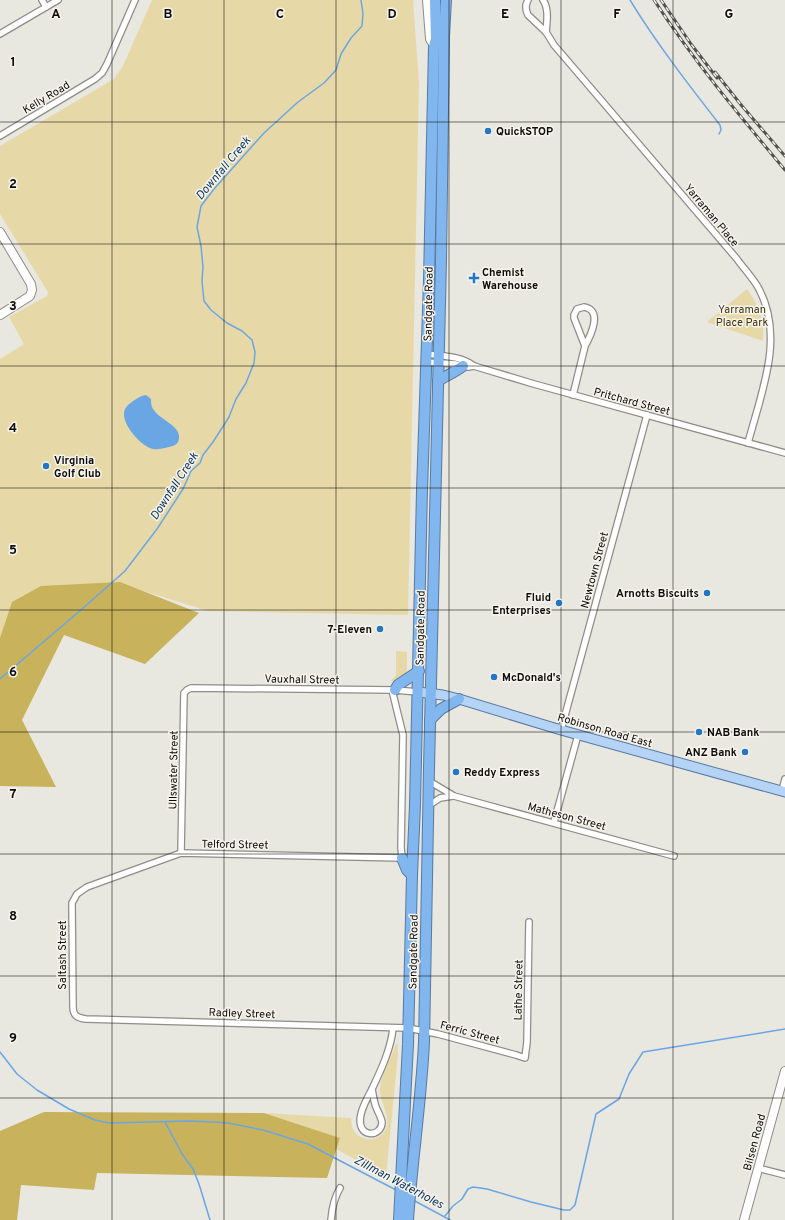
<svg xmlns="http://www.w3.org/2000/svg" width="785" height="1220" viewBox="0 0 785 1220" font-family="Overpass,sans-serif">
  <rect width="100%" height="100%" fill="#e8e7e0"/>
  <g fill="#e6d9a7">
    <path d="M152,0H413L419,83L408,615L208,611L115,582L0,659V359L24,344L9,317L47,296L48,292L0,214V146L114,79L123,66Z"/>
    <path d="M747,289C755,300 762,314 763,328C764,332 763,336 763,341L707,322Z"/>
    <path d="M396,651L407,652V674L390,682L396,675Z"/>
    <path d="M396,1044H398V1054L386,1176L336,1149L340,1138L264,1113L351,1118C352,1120 351,1124 352,1127C359,1144 382,1143 387,1126C390,1116 380,1102 380,1090C380,1078 392,1057 396,1044Z"/>
  </g>
  <g fill="#c8b25b">
    <path d="M120,582L199,613L145,664L64,635L22,720L56,787L0,786V638L12,602L41,586Z"/>
    <path d="M44,1112L264,1113L340,1138L327,1178L97,1173L94,1190L21,1185L17,1220H0V1131Z"/>
  </g>
  <path fill="#6ba6e4" d="M146,395L151,399C151,402 151,407 154,410C159,419 181,426 179,438C179,444 174,446 169,447C164,448 158,450 153,449C141,446 123,426 124,413C124,408 129,404 133,401C138,398 140,396 146,395Z"/>
  <g fill="none" stroke-linecap="round" stroke-linejoin="round">
    <g stroke="#6ba6e4" stroke-width="1.5">
      <path d="M630,0C657,44 688,84 720,125L721,130L719,134"/>
      <path d="M0,679L82,609L125,571L157,529L183,489L191,471L200,463L203,455L213,442L229,417L236,399L246,383L254,363L255,352L252,340L242,331L227,323L211,310L204,301L202,281L203,267L201,246L197,227L201,206L214,189L264,133L298,102L324,83L336,70L341,54L351,38L362,26L363,14L361,0"/>
      <path d="M0,1052L17,1074L37,1090L69,1109L95,1120L109,1123L189,1121L214,1122L228,1123L263,1130L308,1144L396,1190"/>
      <path d="M165,1122L182,1154L193,1169L199,1184L210,1220"/>
      <path d="M413,1200L450,1220"/>
      <path d="M445,1216L453,1206L462,1199L468,1189L473,1187L487,1189L531,1202L564,1210H570L575,1205L596,1114L619,1099L629,1074L643,1052L785,1029"/>
    </g>
    <g stroke="#8e8d87" stroke-width="8">
      <g id="street">
        <path d="M42,0L46,7"/>
        <path d="M528,0C525,5 525,9 528,15L546,32L554,45L737,259C744,269 753,278 759,289C785,338 761,393 748,443"/>
        <path d="M543,0C549,8 547,22 546,32"/>
        <path d="M0,34L58,0"/>
        <path d="M0,136L95,79L102,73L107,64L135,0"/>
        <path d="M427,354C442,356 461,356 474,366L534,384L785,453"/>
        <path d="M426,362L455,364L468,367L474,366"/>
        <path d="M573,395L585,346C591,335 603,310 584,307L577,309L574,315V318L585,346"/>
        <path d="M392,690L403,735L401,847L402,858L181,853L87,887L77,894L72,903L73,1007C73,1016 78,1018 86,1019L408,1028L438,1034L516,1055L525,1058L527,1042L529,922"/>
        <path d="M561,730L647,415"/>
        <path d="M429,781L454,796L674,856"/>
        <path d="M782,791L785,779"/>
        <path d="M428,806L440,798L453,796"/>
        <path d="M554,822L578,735"/>
        <path d="M181,853L184,693L187,690L191,688L395,690L418,692"/>
        <path d="M372,1089C373,1095 374,1102 376,1107C378,1112 381,1117 382,1122C382,1138 355,1139 361,1114C363,1105 368,1097 372,1089C381,1070 391,1049 393,1028"/>
        <path d="M758,1168L785,1175"/>
        <path d="M331,1220C332,1208 334,1198 340,1188"/>
      </g>
    </g>
    <g stroke="#8e8d87" stroke-width="10">
      <g id="secondary">
        <path d="M427,0L430,39L434,46"/>
        <path d="M0,232L31,284L32,290L30,296L0,315"/>
        <path d="M744,1220L785,1071"/>
      </g>
    </g>
    <g stroke="#597a9f" stroke-width="11">
      <path id="primary" d="M418,692L443,695L459,699L561,730L785,792"/>
    </g>
    <g stroke="#597a9f" stroke-width="12">
      <g id="highway">
        <path d="M438,381C446,376 455,372 463,366"/>
        <path d="M395,690L398,685L419,671"/>
        <path d="M430,720L441,709L459,699"/>
        <path d="M402,858L407,870L412,875"/>
        <path d="M399,1220L408,1044L412,875L415,805L422,490L429,280L434,46L436,39L435,0"/>
        <path d="M408,1220C412,1161 421,1102 424,1043L429,768L441,261L444,36L446,0"/>
      </g>
    </g>
    <use href="#street" stroke="#fff" stroke-width="5.5"/>
    <use href="#secondary" stroke="#fff" stroke-width="8"/>
    <use href="#primary" stroke="#b4d3f5" stroke-width="9"/>
    <use href="#highway" stroke="#82b6ef" stroke-width="10"/>
    <g stroke="#53524f" stroke-width="3">
      <g id="rail">
        <path d="M654,0C693,60 739,115 785,170"/>
        <path d="M661,0L691,44L717,78"/>
        <path d="M715,72L742,106L785,156"/>
      </g>
    </g>
    <use href="#rail" stroke="#f6f4ed" stroke-width="1.5" stroke-dasharray="4.5" stroke-linecap="butt"/>
  </g>
  <path fill="none" stroke="#0d0c0a" stroke-width="1" stroke-opacity="0.55" d="M112,0V1220M224,0V1220M336,0V1220M449,0V1220M561,0V1220M673,0V1220M0,122H785M0,244H785M0,366H785M0,488H785M0,610H785M0,732H785M0,854H785M0,976H785M0,1098H785"/>
  <g fill="#2276c4" stroke="#f6f4ed" stroke-width="1.5">
    <circle cx="488" cy="131" r="4"/>
    <path d="M472 272h4v4h4v4h-4v4h-4v-4h-4v-4h4z"/>
    <circle cx="46" cy="466" r="4"/>
    <circle cx="707" cy="593" r="4"/>
    <circle cx="559" cy="603" r="4"/>
    <circle cx="380" cy="629" r="4"/>
    <circle cx="494" cy="677" r="4"/>
    <circle cx="699" cy="732" r="4"/>
    <circle cx="745" cy="752" r="4"/>
    <circle cx="456" cy="772" r="4"/>
  </g>
  <g text-anchor="middle" stroke-width="3" stroke-linejoin="round" paint-order="stroke">
    <g font-size="11" fill="#0d0c0a" stroke="#f6f4ed">
      <text transform="translate(46 97) rotate(-31)" y="4">Kelly Road</text>
      <text transform="translate(712 215) rotate(50)" y="4">Yarraman Place</text>
      <text transform="translate(428 304) rotate(-89)" y="4">Sandgate Road</text>
      <text transform="translate(632 401) rotate(15)" y="4">Pritchard Street</text>
      <text transform="translate(594 570) rotate(-75)" y="4">Newtown Street</text>
      <text transform="translate(420 628) rotate(-89)" y="4">Sandgate Road</text>
      <text transform="translate(302 679) rotate(1)" y="4">Vauxhall Street</text>
      <text transform="translate(605 730) rotate(16)" y="4">Robinson Road East</text>
      <text transform="translate(173 770) rotate(-89)" y="4">Ullswater Street</text>
      <text transform="translate(567 816) rotate(15)" y="4">Matheson Street</text>
      <text transform="translate(235 844) rotate(1)" y="4">Telford Street</text>
      <text transform="translate(413 952) rotate(-89)" y="4">Sandgate Road</text>
      <text transform="translate(62 955) rotate(-90)" y="4">Saltash Street</text>
      <text transform="translate(518 990) rotate(-89)" y="4">Lathe Street</text>
      <text transform="translate(242 1013) rotate(2)" y="4">Radley Street</text>
      <text transform="translate(470 1032) rotate(15)" y="4">Ferric Street</text>
      <text transform="translate(754 1142) rotate(-75)" y="4">Bilsen Road</text>
    </g>
    <g font-size="11" font-weight="bold" fill="#0d0c0a" stroke="#f6f4ed" text-anchor="start">
      <text x="496" y="135">QuickSTOP</text>
      <text x="482" y="276">Chemist<tspan x="482" dy="13">Warehouse</tspan></text>
      <text x="54" y="464">Virginia<tspan x="54" dy="13">Golf Club</tspan></text>
      <text x="699" y="597" text-anchor="end">Arnotts Biscuits</text>
      <text x="551" y="601" text-anchor="end">Fluid<tspan x="551" dy="13">Enterprises</tspan></text>
      <text x="372" y="633" text-anchor="end">7-Eleven</text>
      <text x="502" y="681">McDonald's</text>
      <text x="707" y="736">NAB Bank</text>
      <text x="737" y="756" text-anchor="end">ANZ Bank</text>
      <text x="464" y="776">Reddy Express</text>
    </g>
    <g font-size="11" fill="#3d330d" stroke="#f6f4ed">
      <text x="742" y="313">Yarraman<tspan x="742" dy="13">Place Park</tspan></text>
    </g>
    <g font-size="12" font-style="italic" fill="#0a355d" stroke="#f6f4ed">
      <text transform="translate(223 168) rotate(-50)" y="4">Downfall Creek</text>
      <text transform="translate(174 486) rotate(-57)" y="4">Downfall Creek</text>
      <text transform="translate(399 1182) rotate(28)" y="4">Zillman Waterholes</text>
    </g>
  </g>
  <g font-size="13" text-anchor="middle" font-weight="bold" fill="#0d0c0a" stroke="#f6f4ed" stroke-width="3" stroke-linejoin="round" paint-order="stroke">
    <text x="56" y="18">A</text>
    <text x="168" y="18">B</text>
    <text x="280" y="18">C</text>
    <text x="392" y="18">D</text>
    <text x="505" y="18">E</text>
    <text x="617" y="18">F</text>
    <text x="729" y="18">G</text>
    <text x="13" y="66">1</text>
    <text x="13" y="188">2</text>
    <text x="13" y="310">3</text>
    <text x="13" y="432">4</text>
    <text x="13" y="554">5</text>
    <text x="13" y="676">6</text>
    <text x="13" y="798">7</text>
    <text x="13" y="920">8</text>
    <text x="13" y="1042">9</text>
  </g>
</svg>
